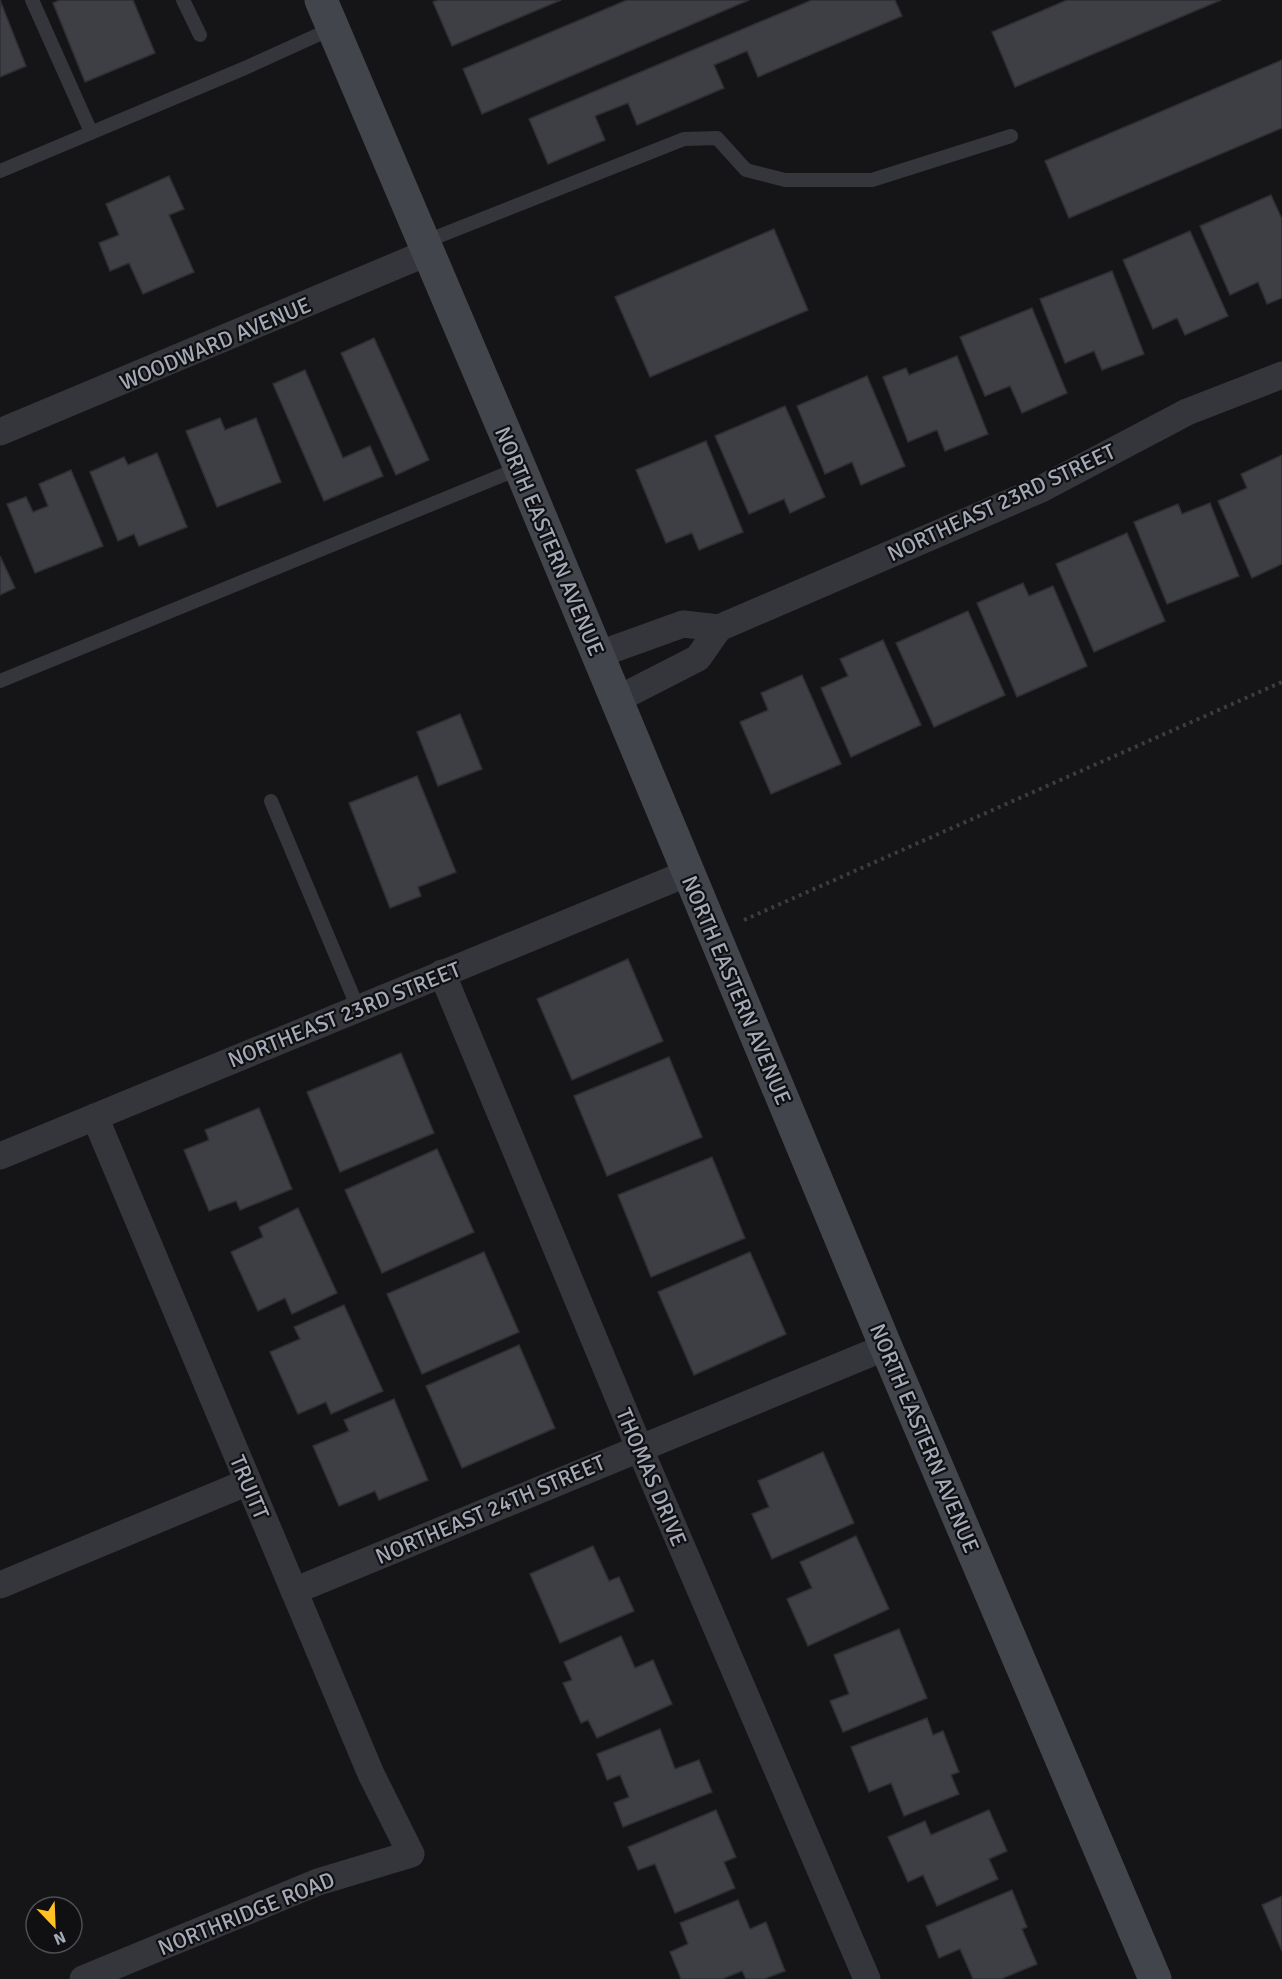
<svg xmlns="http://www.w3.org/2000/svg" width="1282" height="1979" viewBox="0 0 1282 1979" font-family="Signika,sans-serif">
  <rect width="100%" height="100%" fill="#151517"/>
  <g fill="#3e3f44" stroke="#2f2e33" stroke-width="1.5">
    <path d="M0,0L26,66L0,77Z"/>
    <path d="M60,0H133L155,53L85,82L53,3Z"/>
    <path d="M438,0H561L452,46L433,2Z"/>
    <path d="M627,0H749L482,114L463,69Z"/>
    <path d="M812,0H895L902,16L758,77L747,51L714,65L724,88L637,125L628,103L595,116L605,140L548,164L529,119Z"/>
    <path d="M1067,0H1221L1015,87L992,32Z"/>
    <path d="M1282,60V128L1069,218L1045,161Z"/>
    <path d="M169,176L184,209L169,215L194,272L143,294L129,263L110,271L99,243L119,235L106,204Z"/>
    <path d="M1271,195L1282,219V298L1267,304L1258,282L1230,295L1200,226Z"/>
    <path d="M774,229L808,310L650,377L615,297Z"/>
    <path d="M1190,231L1228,316L1185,335L1177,318L1153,329L1123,260Z"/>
    <path d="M1112,271L1144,354L1102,370L1094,351L1065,363L1040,299Z"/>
    <path d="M1032,308L1067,393L1022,413L1010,386L985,396L960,337Z"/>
    <path d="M374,338L429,460L396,475L341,353Z"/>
    <path d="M957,356L988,434L945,451L937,430L908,442L883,377L906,368L909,375Z"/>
    <path d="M305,370L343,458L370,446L383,476L324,501L273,384Z"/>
    <path d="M867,376L905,466L861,485L852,462L825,474L797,406Z"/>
    <path d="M785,406L825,497L790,513L784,499L749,514L715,436Z"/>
    <path d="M220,418L225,430L256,418L281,482L217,507L186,431Z"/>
    <path d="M706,441L743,532L699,550L692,533L666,543L636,470Z"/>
    <path d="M157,453L187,527L139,546L134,534L118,541L90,472L124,457L128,465Z"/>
    <path d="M1282,455V564L1252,578L1218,501L1247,488L1241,474Z"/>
    <path d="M71,470L103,546L35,573L7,504L26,497L33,512L48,506L39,484Z"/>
    <path d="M1210,503L1239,576L1167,604L1134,522L1178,504L1182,514Z"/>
    <path d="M1127,533L1165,621L1094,652L1056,564Z"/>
    <path d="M0,556L15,588L0,595Z"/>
    <path d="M1023,583L1029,596L1053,586L1087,666L1017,697L977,603Z"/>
    <path d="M968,611L1005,695L934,727L896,643Z"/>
    <path d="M883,640L921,725L851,757L821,688L848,676L840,659Z"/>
    <path d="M802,675L841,764L771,794L740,722L768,710L761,693Z"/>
    <path d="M460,714L482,769L438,786L417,732Z"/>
    <path d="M417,776L456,872L418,887L421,896L390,908L349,803Z"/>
    <path d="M628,959L663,1041L572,1080L537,999Z"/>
    <path d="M401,1053L434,1133L340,1172L307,1092Z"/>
    <path d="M669,1057L702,1137L607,1176L574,1096Z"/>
    <path d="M259,1108L292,1189L240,1210L236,1201L209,1211L184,1150L209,1140L205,1130Z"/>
    <path d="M437,1149L474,1232L382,1273L345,1190Z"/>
    <path d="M712,1157L745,1238L651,1277L618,1195Z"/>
    <path d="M298,1208L337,1293L292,1314L285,1298L258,1311L231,1252L263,1237L259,1227Z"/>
    <path d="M484,1252L519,1332L422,1374L387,1294Z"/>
    <path d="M750,1252L786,1334L694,1375L658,1292Z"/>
    <path d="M344,1305L383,1391L331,1414L326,1402L298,1414L270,1352L300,1339L294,1327Z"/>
    <path d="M519,1345L555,1428L462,1468L426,1386Z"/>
    <path d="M394,1399L428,1480L379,1500L375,1491L339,1506L313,1446L349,1431L344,1420Z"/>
    <path d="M823,1452L854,1523L772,1559L752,1514L769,1507L758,1481Z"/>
    <path d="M856,1536L889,1609L808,1646L787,1599L812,1588L800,1562Z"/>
    <path d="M593,1546L609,1581L619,1577L634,1611L560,1643L530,1574Z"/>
    <path d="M899,1629L927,1698L843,1732L830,1701L849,1694L834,1655Z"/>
    <path d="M621,1636L635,1668L653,1660L672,1704L597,1738L588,1720L581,1723L563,1683L572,1680L564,1662Z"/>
    <path d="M927,1718L933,1735L943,1731L959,1772L951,1775L959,1794L904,1816L891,1783L869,1792L851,1747Z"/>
    <path d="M660,1729L675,1769L699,1760L712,1792L623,1827L614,1803L629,1797L620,1775L607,1780L597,1754Z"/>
    <path d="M716,1810L736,1857L724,1862L735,1888L675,1913L655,1864L638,1870L628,1847Z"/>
    <path d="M989,1810L1007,1851L989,1859L998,1879L937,1906L923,1875L908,1882L888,1837L925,1821L931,1835Z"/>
    <path d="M1012,1890L1027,1927L1022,1929L1037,1964L1001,1979H973L960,1949L939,1958L926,1926Z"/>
    <path d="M1282,1896V1951L1262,1905Z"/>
    <path d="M738,1900L750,1929L766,1922L785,1971L764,1979H746L742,1971L722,1979H681L670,1952L688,1944L680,1923Z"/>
  </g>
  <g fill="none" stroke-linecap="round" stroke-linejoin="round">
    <path stroke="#3b3d43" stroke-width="4" stroke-dasharray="3 4.5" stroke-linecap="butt" d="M744,920L1282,682"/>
    <g stroke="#35363c" stroke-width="14">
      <path d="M32,0L91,132"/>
      <path d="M183,0L200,35"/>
      <path d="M0,171L245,68L333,28"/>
      <path d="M424,242L684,139L717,138L746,170L785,180H872L1011,136"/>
      <path d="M0,681L520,468"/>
      <path d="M271,801L358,1008"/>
    </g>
    <g stroke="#35363c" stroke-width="27">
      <path d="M0,432L429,252"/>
      <path d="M597,655L683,624L719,628L1041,489L1187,412L1282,375"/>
      <path d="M616,700L698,658L719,628"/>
      <path d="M442,973L639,1447L867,1979"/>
      <path d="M0,1156L688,873"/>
      <path d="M0,1585L248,1482"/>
      <path d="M294,1591L886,1347"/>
      <path d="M83,1979L318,1882L411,1854L371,1774L95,1117"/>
    </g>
    <path stroke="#43454c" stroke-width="33" d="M321,0L520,468L886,1347L1155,1979"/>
  </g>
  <g text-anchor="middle" stroke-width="4.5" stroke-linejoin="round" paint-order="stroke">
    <g font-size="22" fill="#a5aab8" stroke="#101012">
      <text transform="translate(215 343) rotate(-23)" y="8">WOODWARD AVENUE</text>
      <text transform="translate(1001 502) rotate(-25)" y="8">NORTHEAST 23RD STREET</text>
      <text transform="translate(550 541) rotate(67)" y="8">NORTH EASTERN AVENUE</text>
      <text transform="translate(737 990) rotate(67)" y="8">NORTH EASTERN AVENUE</text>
      <text transform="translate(344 1014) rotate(-22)" y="8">NORTHEAST 23RD STREET</text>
      <text transform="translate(925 1438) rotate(67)" y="8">NORTH EASTERN AVENUE</text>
      <text transform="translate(652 1477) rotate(67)" y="8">THOMAS DRIVE</text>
      <text transform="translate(250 1487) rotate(67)" y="8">TRUITT</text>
      <text transform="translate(490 1509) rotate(-23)" y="8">NORTHEAST 24TH STREET</text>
      <text transform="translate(246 1913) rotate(-22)" y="8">NORTHRIDGE ROAD</text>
    </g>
  </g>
  <g transform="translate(54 1925) rotate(157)"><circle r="28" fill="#101012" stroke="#4c4e54" stroke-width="1.5"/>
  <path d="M0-4.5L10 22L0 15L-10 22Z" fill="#ffc124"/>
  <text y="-9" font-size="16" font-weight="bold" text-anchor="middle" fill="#a5aab8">N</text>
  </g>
</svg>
